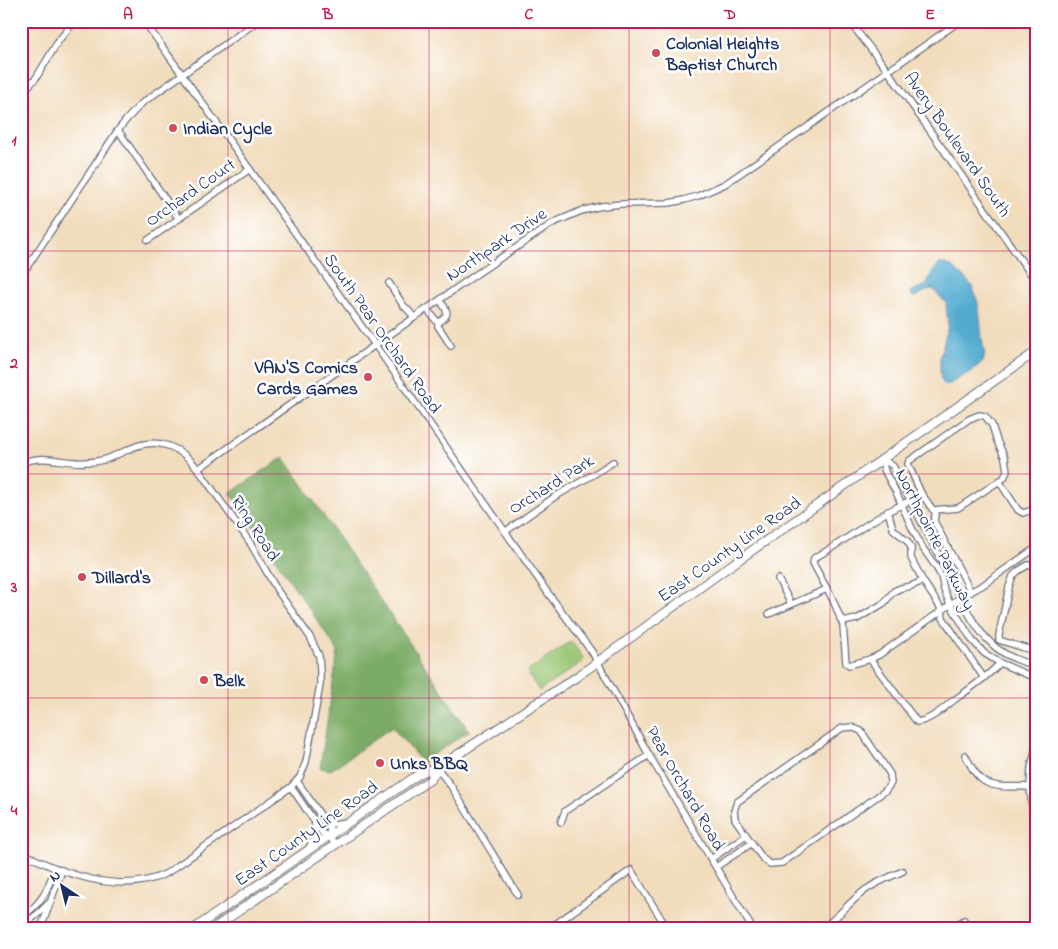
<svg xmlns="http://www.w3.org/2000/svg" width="1058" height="949" viewBox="0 0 1058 949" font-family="'Indie Flower',sans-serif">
  <rect width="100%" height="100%" fill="#fff"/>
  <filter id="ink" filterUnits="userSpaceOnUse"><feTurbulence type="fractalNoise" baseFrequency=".02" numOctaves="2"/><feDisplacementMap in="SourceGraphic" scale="10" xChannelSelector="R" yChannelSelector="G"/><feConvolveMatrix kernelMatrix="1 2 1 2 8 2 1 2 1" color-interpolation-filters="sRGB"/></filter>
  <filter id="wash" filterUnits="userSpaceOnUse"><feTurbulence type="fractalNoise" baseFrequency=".0096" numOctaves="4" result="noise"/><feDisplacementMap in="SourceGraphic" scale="20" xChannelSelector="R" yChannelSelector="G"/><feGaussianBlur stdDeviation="1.12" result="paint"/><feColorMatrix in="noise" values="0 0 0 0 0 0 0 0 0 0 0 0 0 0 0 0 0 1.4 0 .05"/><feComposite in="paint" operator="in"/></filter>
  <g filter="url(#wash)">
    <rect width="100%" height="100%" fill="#f1dcbc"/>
    <path fill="#9bc673" stroke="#5b7a68" d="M571,641L583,658L582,662L539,691L527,672Z"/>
    <path fill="#7cab65" stroke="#4c6d62" d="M284,457L469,731L422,762L392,727L331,770L320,768L338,651L230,493Z"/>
    <path fill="#53acd0" stroke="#376e97" d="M939,264C948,263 954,268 960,274C963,277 968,281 971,285C980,299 980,322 982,339C983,347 986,354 983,362L970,372L946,386L944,384L941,379L940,371V357L948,326L946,303L933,289C925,289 921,296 913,297L911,293C914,288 921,288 926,285L931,274Z"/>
  </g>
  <g filter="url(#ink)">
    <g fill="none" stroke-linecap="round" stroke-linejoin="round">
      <g stroke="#666c7f" stroke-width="8">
        <g id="minor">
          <path d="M144,21L375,345L548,593L592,652L649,755L752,928"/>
          <path d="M849,21L888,71L1037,283"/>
          <path d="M21,94L36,78L59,40L75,21"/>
          <path d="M118,130L179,219"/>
          <path d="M148,240L250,169"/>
          <path d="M21,276L118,130L127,119L142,103L258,21"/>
          <path d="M389,283L403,305L409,311L414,318"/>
          <path d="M427,309L438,323V326L451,346"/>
          <path d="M438,323C451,314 448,312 440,300"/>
          <path d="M882,459L885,472L896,492L912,528L922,547L936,567L941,576L944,590L950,604L972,640L984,653L1000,663L1028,675L1037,677"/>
          <path d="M882,459L893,466C913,505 933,545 954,584C964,604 973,626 990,642C1001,654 1021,662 1037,666"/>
          <path d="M21,463C48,453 61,464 86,462C96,462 107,460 116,455C122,453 128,449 134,447C160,437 182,448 198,469L249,541L277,590L310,637L319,656L320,671V685L306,762L300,777L291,787L167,873C122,896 63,874 21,852"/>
          <path d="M198,469L478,273L553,223L581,211L602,206L621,204L669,203L684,200L698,196L725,184L960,21"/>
          <path d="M999,481L1018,510L1023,513L1029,511H1037"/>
          <path d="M921,493L933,510L958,508L1004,478L1007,471L1005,458L997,441L992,425L985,416L979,415L969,419L909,461L908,464L921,493C918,497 903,504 897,507C868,521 843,543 814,558L813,563L833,600L843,625L846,663L849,665L870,659L917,722C931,720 943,709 954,700C970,689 987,677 1000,663"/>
          <path d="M936,510L934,521L971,592"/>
          <path d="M888,511L893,529L907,541L911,547V558L923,581L942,610L943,618L984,678"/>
          <path d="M506,531L556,496L596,473L613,462"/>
          <path d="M1037,567L1028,565L1018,571L1013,576L1009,587L999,635V640L1021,647L1037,651"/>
          <path d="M778,579L791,604"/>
          <path d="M769,614L827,589"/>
          <path d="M840,618L847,621L857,619L884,603L894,591L901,588L911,586L923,581"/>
          <path d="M870,659L879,655L961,597L983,585L1037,547"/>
          <path d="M851,727L861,731L890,774L891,783L885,791L782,863L770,864L763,859L735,819L734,811L737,802L842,728Z"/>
          <path d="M1037,742L1031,768L1030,787L1037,858"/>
          <path d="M965,755C969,762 973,772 980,778C992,790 1014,786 1030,787"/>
          <path d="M437,768L451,786L518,895"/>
          <path d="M297,781L330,829L329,836"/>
          <path d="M291,787L323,834L329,836L335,844"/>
          <path d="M324,820L333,824L347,822"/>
          <path d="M561,822L565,811L649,755"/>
          <path d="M309,848L314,837L315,822"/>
          <path d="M711,859L746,835"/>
          <path d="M716,867L752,843"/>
          <path d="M21,918C43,901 46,894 55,868"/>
          <path d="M21,927L40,912L48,904"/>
          <path d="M41,928L62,870"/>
          <path d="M550,928L631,870L667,928"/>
          <path d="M823,928C838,917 850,902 864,891C876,882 890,877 903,871"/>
          <path d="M952,928L964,920"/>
        </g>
      </g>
      <g stroke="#666c7f" stroke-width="10">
        <g id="major">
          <path d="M195,928L416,776L423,772L437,768L578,676L720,573L1037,351"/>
          <path d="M214,928L431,779L437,768"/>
        </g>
      </g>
      <use href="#minor" stroke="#fff" stroke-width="5.5"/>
      <use href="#major" stroke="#fff" stroke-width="8"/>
    </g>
  </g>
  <path fill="none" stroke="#c2185b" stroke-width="1" stroke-opacity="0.55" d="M228,21V928M429,21V928M629,21V928M830,21V928M21,251H1037M21,474H1037M21,698H1037"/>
  <g fill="#d1495b" stroke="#fff" stroke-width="2">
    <circle cx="656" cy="53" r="5"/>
    <circle cx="173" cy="128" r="5"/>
    <circle cx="368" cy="377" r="5"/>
    <circle cx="82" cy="577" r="5"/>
    <circle cx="204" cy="680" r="5"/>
    <circle cx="380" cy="763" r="5"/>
  </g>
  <g text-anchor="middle" stroke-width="5" stroke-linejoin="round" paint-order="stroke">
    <g font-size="18" font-weight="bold" fill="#1b2f5e" stroke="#fff" text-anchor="start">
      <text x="666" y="49">Colonial Heights<tspan x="666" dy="21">Baptist Church</tspan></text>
      <text x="183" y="134">Indian Cycle</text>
      <text x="358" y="373" text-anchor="end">VAN'S Comics<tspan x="358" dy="21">Cards Games</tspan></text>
      <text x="92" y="583">Dillard's</text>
      <text x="214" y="686">Belk</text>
      <text x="390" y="769">Unks BBQ</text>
    </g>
    <g font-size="18" fill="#1b2f5e" stroke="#fff">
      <text transform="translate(958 144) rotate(55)" y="6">Avery Boulevard South</text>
      <text transform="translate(190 192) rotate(-35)" y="6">Orchard Court</text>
      <text transform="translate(496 244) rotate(-34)" y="6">Northpark Drive</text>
      <text transform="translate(383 333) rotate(55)" y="6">South Pear Orchard Road</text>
      <text transform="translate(551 484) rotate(-32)" y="6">Orchard Park</text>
      <text transform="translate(256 528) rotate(57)" y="6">Ring Road</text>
      <text transform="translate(936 539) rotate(63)" y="6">Northpointe Parkway</text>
      <text transform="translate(729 549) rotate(-35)" y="6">East County Line Road</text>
      <text transform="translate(686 788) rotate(60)" y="6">Pear Orchard Road</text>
      <text transform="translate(306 833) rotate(-35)" y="6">East County Line Road</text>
    </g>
  </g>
  <rect width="1058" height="949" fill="none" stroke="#fff" stroke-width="55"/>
  <g transform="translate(62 886) rotate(325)" stroke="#ffffff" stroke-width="4" paint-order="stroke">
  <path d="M0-4L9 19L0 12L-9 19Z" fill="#1b2f5e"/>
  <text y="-8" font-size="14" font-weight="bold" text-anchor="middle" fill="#1b2f5e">N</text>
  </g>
  <rect x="28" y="28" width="1002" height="894" fill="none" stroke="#c2185b" stroke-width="2"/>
  <g font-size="16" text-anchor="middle" font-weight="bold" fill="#c2185b">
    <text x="128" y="19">A</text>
    <text x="328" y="19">B</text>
    <text x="529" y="19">C</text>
    <text x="730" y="19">D</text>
    <text x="930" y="19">E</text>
    <text x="14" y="145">1</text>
    <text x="14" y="368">2</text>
    <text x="14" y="592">3</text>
    <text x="14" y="815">4</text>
  </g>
</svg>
